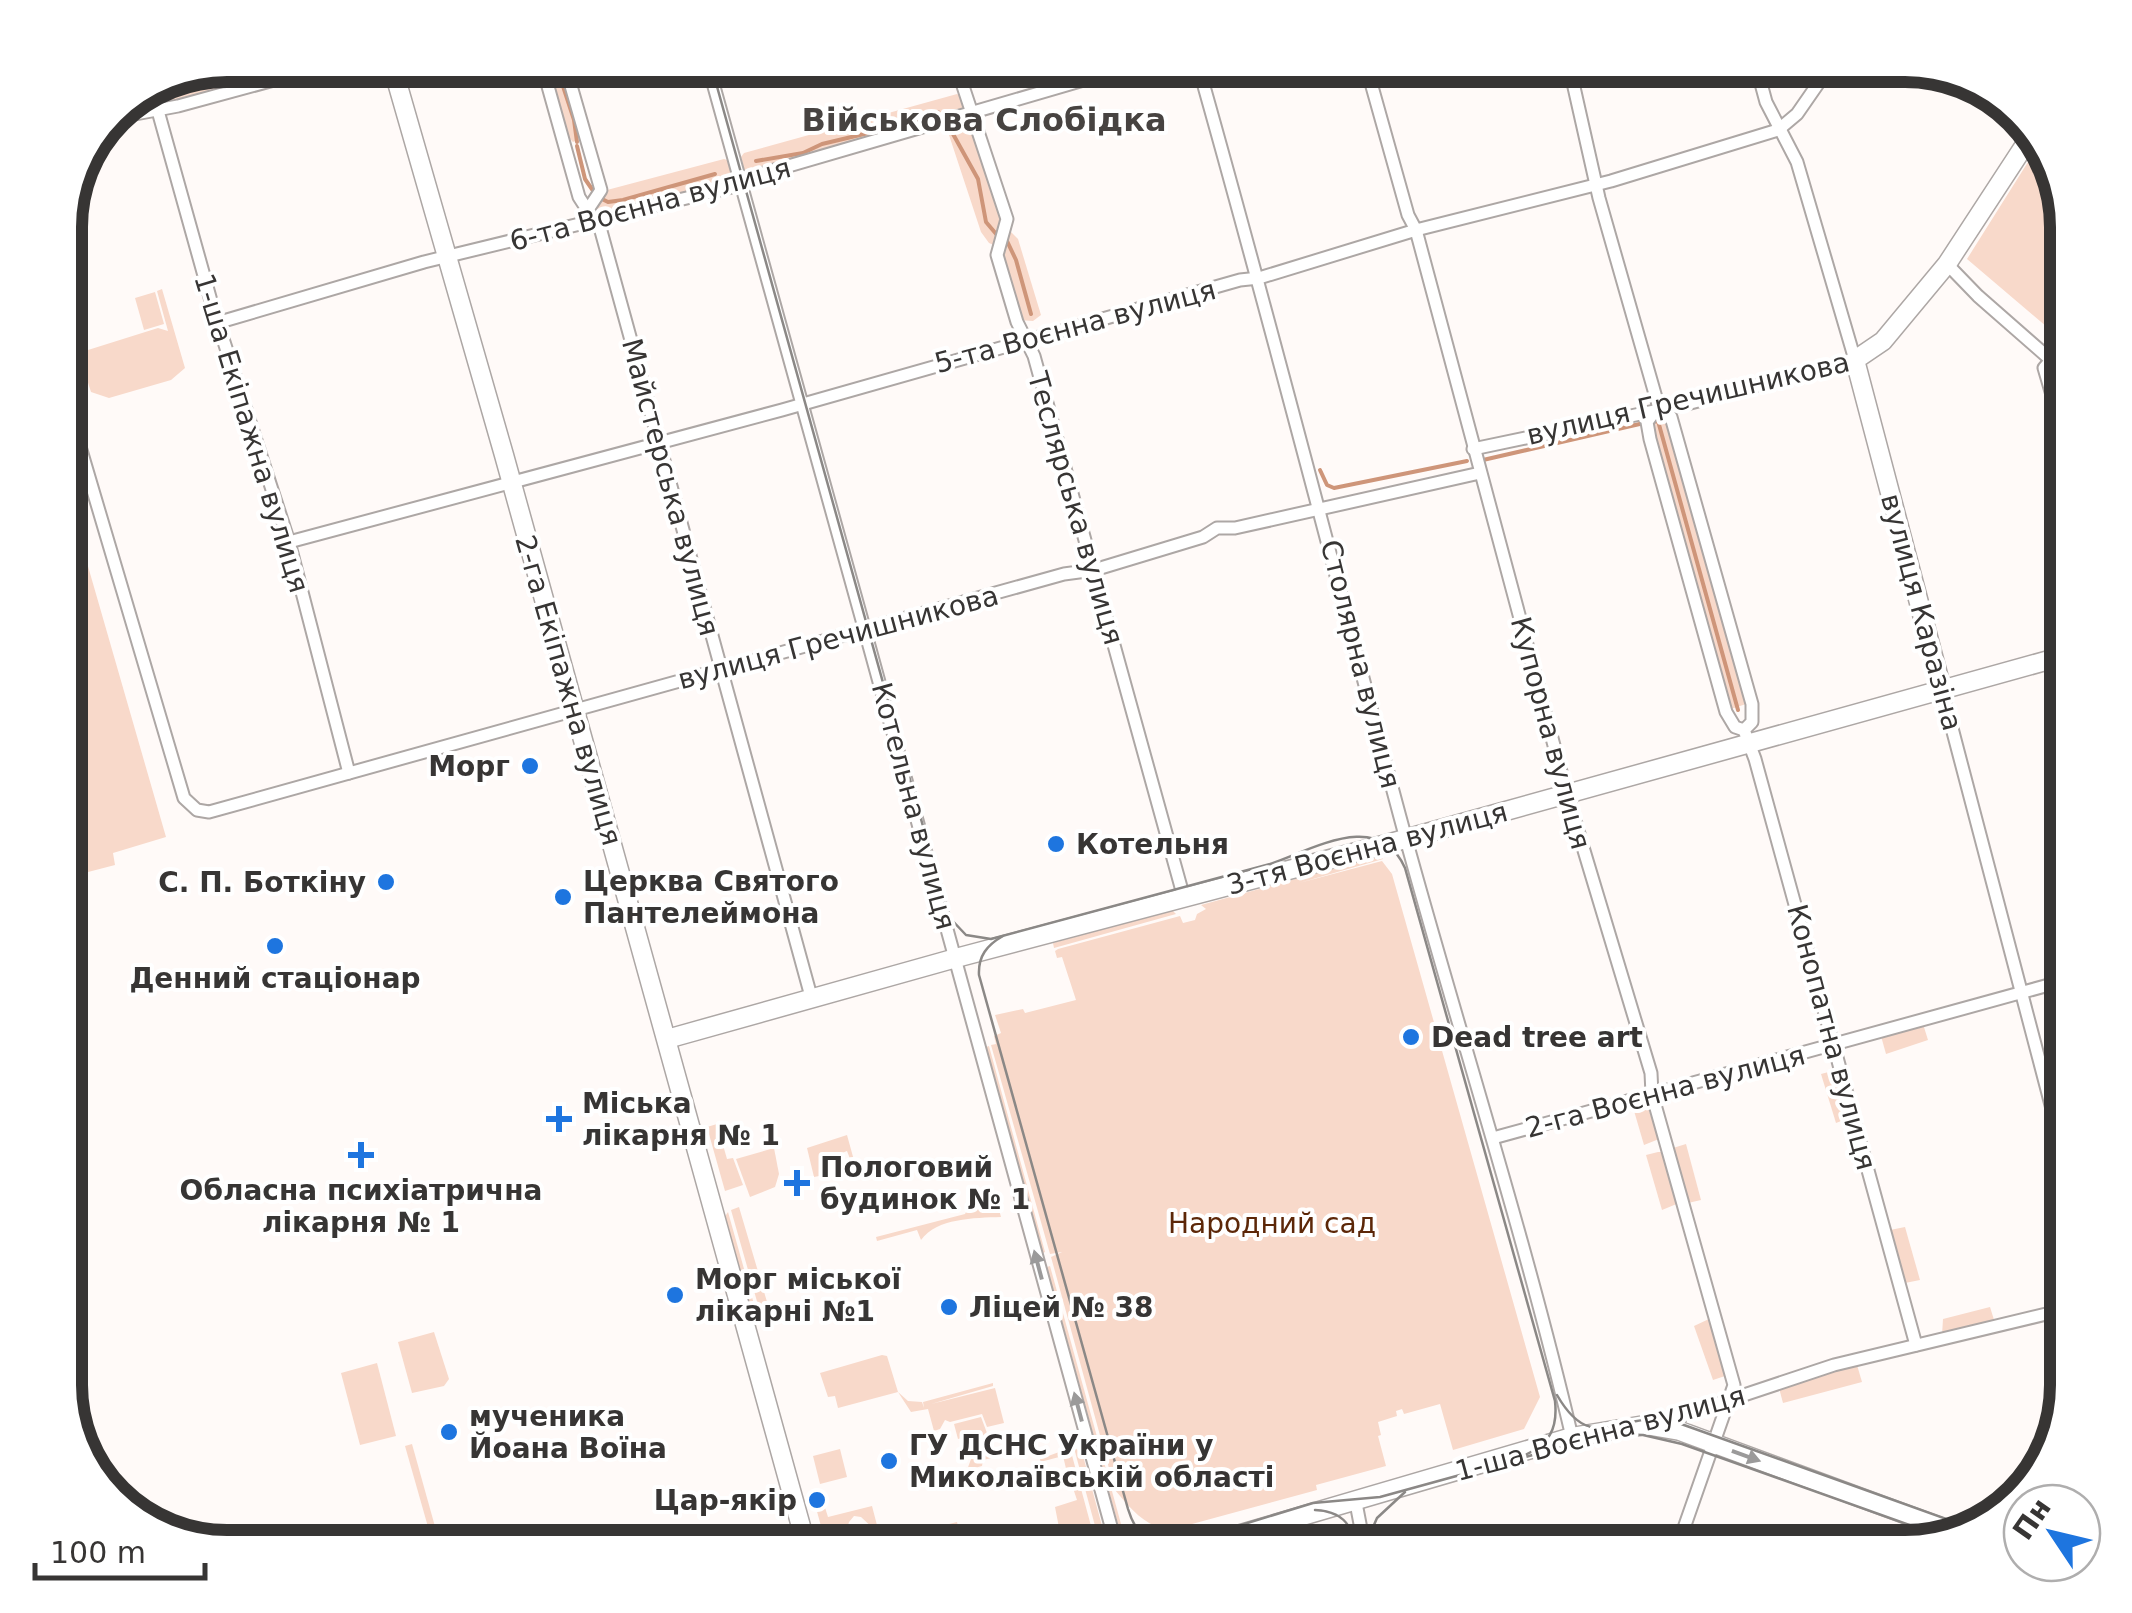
<svg xmlns="http://www.w3.org/2000/svg" width="2132" height="1613" viewBox="0 0 2132 1613" font-family="'DejaVu Sans',sans-serif">
  <rect width="100%" height="100%" fill="#fffaf8"/>
  <g fill="#f8d9ca">
    <path d="M227,65H319C308,68 291,77 278,76C265,76 259,72 246,77L244,85L168,104L159,100L156,92Z"/>
    <path d="M549,65H563L582,138L573,142L568,137Z"/>
    <path d="M957,94L961,96L964,109L745,173L741,157L744,153Z"/>
    <path d="M964,120L971,124L1003,225L996,246L989,243L981,232L949,135L938,128Z"/>
    <path d="M2040,143C2075,186 2067,290 2067,344L1967,259Z"/>
    <path d="M724,159L730,161L734,176L729,184L603,216L598,212L596,201L607,190Z"/>
    <path d="M1010,231L1018,239L1041,315L1033,321L1018,320L1000,256Z"/>
    <path d="M162,289L185,368L171,380L109,398L91,392L82,364L88,350L158,328L168,331L157,291Z"/>
    <path d="M155,292L164,324L144,330L135,298Z"/>
    <path d="M1658,411L1667,417L1746,704L1728,710L1653,436L1651,418Z"/>
    <path d="M79,535L166,837L113,853L115,865L65,878V540Z"/>
    <path d="M1382,855L1383,859L1299,883L1382,861L1392,874L1540,1397L1524,1429L1453,1450L1440,1404L1404,1414L1402,1409L1396,1411L1397,1416L1378,1422L1381,1435L1378,1436L1386,1466L1316,1485L1317,1490L1170,1530C1145,1527 1130,1508 1115,1490L1051,1257L1062,1252L1050,1254L991,1045L996,1044L994,1036L1001,1033L995,1015L1023,1009L1025,1013L1076,1000L1062,957L1057,958L1055,951L1058,949L1180,916L1183,923L1195,920L1197,914L1206,909L1201,905Z"/>
    <path d="M1172,910L1176,914L1054,948L1053,943Z"/>
    <path d="M1923,1024L1928,1040L1886,1054L1881,1036Z"/>
    <path d="M989,1046L1045,1252L1043,1253L986,1047Z"/>
    <path d="M1836,1070L1849,1118L1836,1123L1821,1074Z"/>
    <path d="M1642,1103L1648,1108L1659,1139L1644,1145L1632,1104Z"/>
    <path d="M717,1124L727,1159L733,1158L743,1185L725,1191L707,1127Z"/>
    <path d="M847,1135L855,1164H852L847,1151L837,1155L840,1172L814,1177L807,1148Z"/>
    <path d="M1686,1144L1701,1200L1688,1203L1673,1148Z"/>
    <path d="M774,1148L779,1174L775,1187L750,1197L736,1159Z"/>
    <path d="M1658,1152H1663L1679,1203L1662,1210L1646,1155Z"/>
    <path d="M974,1206H998L1001,1217C974,1218 937,1218 921,1240L917,1230L877,1241L876,1237L965,1214L968,1208Z"/>
    <path d="M739,1207L770,1312L773,1316L762,1319L731,1210Z"/>
    <path d="M728,1212L759,1322L754,1326L724,1218Z"/>
    <path d="M1905,1227L1920,1280L1905,1283L1890,1230Z"/>
    <path d="M1050,1266L1126,1542H1123L1047,1267Z"/>
    <path d="M1990,1307L1995,1323L1942,1335L1943,1319Z"/>
    <path d="M1709,1319L1725,1376L1713,1380L1694,1326Z"/>
    <path d="M434,1332L449,1379L444,1386L412,1393L398,1342Z"/>
    <path d="M882,1355L887,1356L898,1392L838,1408L835,1396L828,1397L820,1373Z"/>
    <path d="M377,1363L396,1436L360,1445L341,1373Z"/>
    <path d="M1857,1365L1862,1382L1783,1403L1779,1388Z"/>
    <path d="M993,1383V1386L931,1404L995,1388L1004,1423L987,1427L982,1414L950,1422L945,1420L940,1429L934,1431L928,1409L911,1412L898,1392L908,1401L922,1402L924,1408L923,1402Z"/>
    <path d="M981,1417L996,1457L983,1460L982,1466L967,1470L977,1443L985,1439L982,1432L958,1439L954,1424Z"/>
    <path d="M412,1444L441,1548H434L405,1446Z"/>
    <path d="M1070,1448L1097,1548H1063L1055,1507L1077,1500L1072,1485L1049,1491L1047,1484L1051,1489L1065,1486L1069,1481L1063,1456L1044,1461L1042,1469L1040,1459Z"/>
    <path d="M1074,1448L1082,1452L1108,1548H1101Z"/>
    <path d="M840,1449L847,1477L820,1484L813,1456Z"/>
    <path d="M821,1495L828,1517L872,1506L878,1529L875,1530L861,1517L854,1516L849,1522L842,1545L827,1548L813,1497Z"/>
    <path d="M957,1522L961,1538L927,1548H910L906,1535Z"/>
  </g>
  <g fill="none" stroke-linecap="round" stroke-linejoin="round">
    <g stroke="#ce9579" stroke-width="4">
      <path d="M556,65L574,120L577,142"/>
      <path d="M199,76L238,65"/>
      <path d="M167,88H176L197,77"/>
      <path d="M948,125L978,179L986,222L997,235"/>
      <path d="M577,146L585,179L596,195"/>
      <path d="M756,161L803,153L822,144L902,125L938,112L941,116"/>
      <path d="M600,198L608,202L623,200L715,174"/>
      <path d="M1007,241L1016,260L1031,314"/>
      <path d="M1652,422L1658,421L1738,710"/>
      <path d="M1483,460L1644,423"/>
      <path d="M1320,470L1327,485L1334,488L1467,461"/>
    </g>
    <g stroke="#ada7a5" stroke-width="15">
      <g id="street">
        <path d="M542,65L579,197L601,231L812,1000"/>
        <path d="M565,65L601,190L589,208"/>
        <path d="M708,65C846,559 981,1053 1117,1548"/>
        <path d="M956,65L1007,219L997,255L1017,322L1034,356L1184,898"/>
        <path d="M1198,65C1269,315 1333,567 1400,817C1456,1024 1523,1228 1572,1437"/>
        <path d="M1366,65L1408,215L1416,230L1567,794L1651,1073L1652,1094L1734,1385L1677,1548"/>
        <path d="M1569,65L1599,198L1659,408L1671,417L1752,704V722L1744,730L1755,759L1916,1345"/>
        <path d="M153,93L213,308L289,542L349,773"/>
        <path d="M114,118L178,106L329,65"/>
        <path d="M1947,264L1978,296L2067,374"/>
        <path d="M220,322L424,262L740,185L754,176L1135,65"/>
        <path d="M2051,360L2044,368L2067,446"/>
        <path d="M65,396L184,798L197,810L209,812L1064,574L1094,570L1203,537L1217,528H1235L1480,473"/>
        <path d="M1656,410L1647,422L1650,439L1726,712L1735,727L1744,730"/>
        <path d="M1473,449L1683,405L1855,360L1797,162L1766,102L1756,65"/>
        <path d="M289,542L782,410L1240,280L1259,278L1416,230L1611,181L1778,130L1797,114L1831,65"/>
        <path d="M1942,690L2067,1166"/>
        <path d="M1493,1138L2067,980"/>
        <path d="M1657,1424L1834,1365L2067,1309"/>
        <path d="M1356,1503L1361,1529L1360,1548"/>
      </g>
    </g>
    <g stroke="#ada7a5" stroke-width="21">
      <g id="secondary">
        <path d="M392,65L504,455L807,1548"/>
        <path d="M1942,690L1855,360L1883,341L1947,264L2032,134"/>
        <path d="M667,1039L956,958L1387,844L2067,655"/>
        <path d="M1193,1548L1572,1437L1645,1425L1680,1431L1962,1535"/>
      </g>
    </g>
    <use href="#street" stroke="#fff" stroke-width="11"/>
    <use href="#secondary" stroke="#fff" stroke-width="18"/>
    <g stroke="#8b8886" stroke-width="2.5">
      <path d="M711,65L948,916L966,935L991,939L1270,864C1314,849 1379,809 1405,868L1555,1401C1558,1429 1549,1445 1523,1456"/>
      <path d="M1003,936C987,945 978,956 979,975L1128,1509C1136,1535 1150,1549 1179,1544L1313,1503L1380,1497L1609,1434L1643,1435L1682,1444L1946,1538"/>
      <path d="M1557,1395C1592,1456 1618,1412 1670,1420L1977,1530"/>
      <path d="M1315,1510C1339,1511 1353,1522 1355,1548"/>
      <path d="M1364,1548L1377,1518L1405,1492"/>
    </g>
  </g>
  <defs><path id="oneway-solid" d="M-6-.8H1V-3.2L6.5 0L1 3.2V.8H-6Z" transform="scale(2.5)"/></defs>
  <g fill="#9b9a9a">
    <use href="#oneway-solid" transform="translate(1038 1265) rotate(-105)"/>
    <use href="#oneway-solid" transform="translate(1078 1407) rotate(-105)"/>
    <use href="#oneway-solid" transform="translate(1746 1456) rotate(20)"/>
  </g>
  <g fill="#1e75df" stroke="#fff" stroke-width="4">
    <circle cx="530" cy="766" r="10"/>
    <circle cx="1056" cy="844" r="10"/>
    <circle cx="386" cy="882" r="10"/>
    <circle cx="563" cy="897" r="10"/>
    <circle cx="275" cy="946" r="10"/>
    <circle cx="1411" cy="1037" r="10"/>
    <path d="M554 1104h10v10h10v10h-10v10h-10v-10h-10v-10h10z"/>
    <path d="M356 1140h10v10h10v10h-10v10h-10v-10h-10v-10h10z"/>
    <path d="M792 1168h10v10h10v10h-10v10h-10v-10h-10v-10h10z"/>
    <circle cx="675" cy="1295" r="10"/>
    <circle cx="949" cy="1307" r="10"/>
    <circle cx="449" cy="1432" r="10"/>
    <circle cx="889" cy="1461" r="10"/>
    <circle cx="817" cy="1500" r="10"/>
  </g>
  <g text-anchor="middle" stroke-width="8" stroke-linejoin="round" paint-order="stroke">
    <g font-size="28" fill="#373534" stroke="#fff">
      <text transform="translate(650 204) rotate(-15)" y="10">6-та Воєнна вулиця</text>
      <text transform="translate(1075 326) rotate(-15)" y="10">5-та Воєнна вулиця</text>
      <text transform="translate(1688 398) rotate(-13)" y="10">вулиця Гречишникова</text>
      <text transform="translate(252 433) rotate(73)" y="10">1-ша Екіпажна вулиця</text>
      <text transform="translate(671 487) rotate(75)" y="10">Майстерська вулиця</text>
      <text transform="translate(1076 508) rotate(74)" y="10">Теслярська вулиця</text>
      <text transform="translate(1922 612) rotate(75)" y="10">вулиця Каразіна</text>
      <text transform="translate(838 637) rotate(-15)" y="10">вулиця Гречишникова</text>
      <text transform="translate(1361 664) rotate(76)" y="10">Столярна вулиця</text>
      <text transform="translate(569 690) rotate(74)" y="10">2-га Екіпажна вулиця</text>
      <text transform="translate(1551 733) rotate(75)" y="10">Купорна вулиця</text>
      <text transform="translate(914 806) rotate(75)" y="10">Котельна вулиця</text>
      <text transform="translate(1367 848) rotate(-15)" y="10">3-тя Воєнна вулиця</text>
      <text transform="translate(1832 1037) rotate(75)" y="10">Конопатна вулиця</text>
      <text transform="translate(1665 1091) rotate(-15)" y="10">2-га Воєнна вулиця</text>
      <text transform="translate(1600 1433) rotate(-15)" y="10">1-ша Воєнна вулиця</text>
    </g>
    <g font-size="28" font-weight="bold" fill="#373534" stroke="#fff" text-anchor="start">
      <text x="510" y="776" text-anchor="end">Морг</text>
      <text x="1076" y="854">Котельня</text>
      <text x="583" y="891">Церква Святого<tspan x="583" dy="32">Пантелеймона</tspan></text>
      <text x="366" y="892" text-anchor="end">С. П. Боткіну</text>
      <text x="275" y="988" text-anchor="middle">Денний стаціонар</text>
      <text x="1431" y="1047">Dead tree art</text>
      <text x="582" y="1113">Міська<tspan x="582" dy="32">лікарня № 1</tspan></text>
      <text x="820" y="1177">Пологовий<tspan x="820" dy="32">будинок № 1</tspan></text>
      <text x="361" y="1200" text-anchor="middle">Обласна психіатрична<tspan x="361" dy="32">лікарня № 1</tspan></text>
      <text x="695" y="1289">Морг міської<tspan x="695" dy="32">лікарні №1</tspan></text>
      <text x="969" y="1317">Ліцей № 38</text>
      <text x="469" y="1426">мученика<tspan x="469" dy="32">Йоана Воїна</tspan></text>
      <text x="909" y="1455">ГУ ДСНС України у<tspan x="909" dy="32">Миколаївській області</tspan></text>
      <text x="797" y="1510" text-anchor="end">Цар-якір</text>
    </g>
    <g font-size="28" fill="#5c2708" stroke="#fff">
      <text x="1272" y="1233">Народний сад</text>
    </g>
    <g font-size="32" font-weight="bold" fill="#474341" stroke="#fff">
      <text x="984" y="131">Військова Слобідка</text>
    </g>
  </g>
  <path d="M0 0H2132V1613H0ZM227 82H1905A145 145 0 0 1 2050 227V1385A145 145 0 0 1 1905 1530H227A145 145 0 0 1 82 1385V227A145 145 0 0 1 227 82Z" fill="#fff" fill-rule="evenodd"/>
  <path fill="none" stroke="#373534" stroke-width="12" d="M227 82H1905A145 145 0 0 1 2050 227V1385A145 145 0 0 1 1905 1530H227A145 145 0 0 1 82 1385V227A145 145 0 0 1 227 82Z"/>
  <g transform="translate(2052 1533) rotate(305)"><circle r="48" fill="#ffffff" stroke="#afaeae" stroke-width="2.5"/>
  <path d="M0-8L18 38L0 25L-18 38Z" fill="#1e75df"/>
  <text y="-15" font-size="28" font-weight="bold" text-anchor="middle" fill="#373534">Пн</text>
  </g>
  <path d="M35 1563v15h170v-15" fill="none" stroke="#373534" stroke-width="5"/>
  <text x="50" y="1563" font-size="30" fill="#373534" stroke="#ffffff" stroke-width="8" paint-order="stroke">100 m</text>
</svg>
